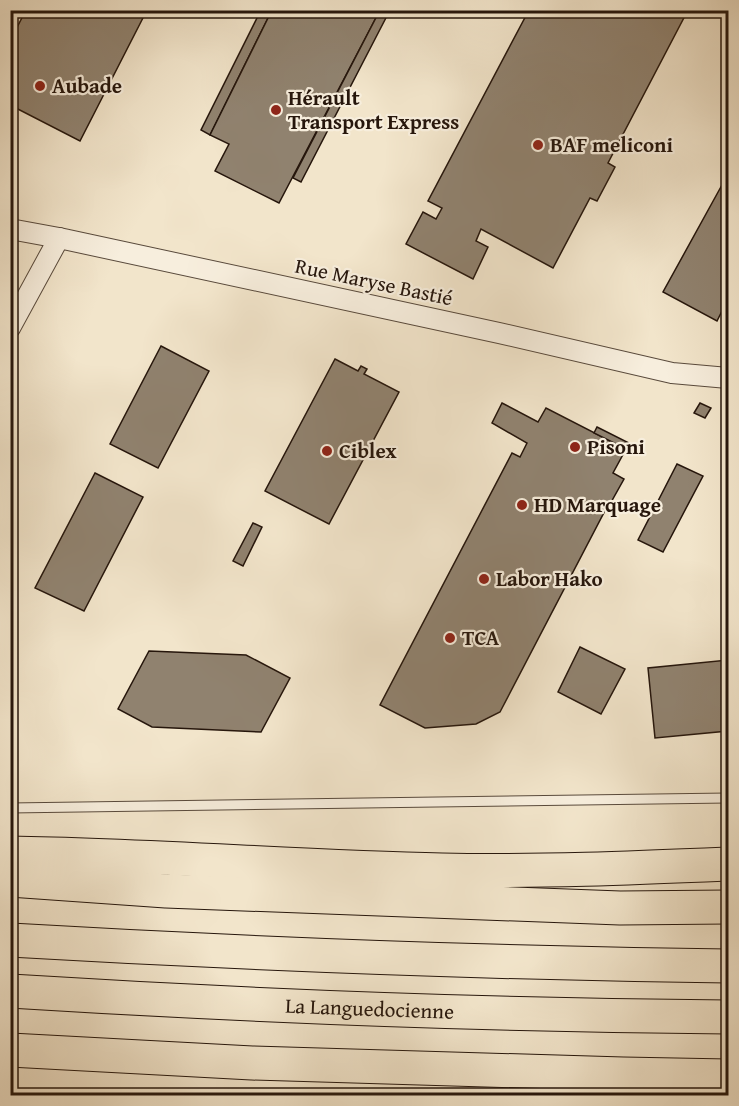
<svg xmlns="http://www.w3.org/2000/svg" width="739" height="1106" viewBox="0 0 739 1106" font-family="'Gentium Book Plus',serif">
  <rect width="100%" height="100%" fill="#f2e5cb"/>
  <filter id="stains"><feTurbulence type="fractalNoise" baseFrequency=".00333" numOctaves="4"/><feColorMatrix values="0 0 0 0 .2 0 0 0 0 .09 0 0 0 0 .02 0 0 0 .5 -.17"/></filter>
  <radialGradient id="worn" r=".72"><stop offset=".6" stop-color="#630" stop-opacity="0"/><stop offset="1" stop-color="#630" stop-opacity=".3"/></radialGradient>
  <g fill="#90826f" stroke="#26160c" stroke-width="1.5">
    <path d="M26,10H147L80,141L10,105V41Z"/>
    <path d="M261,10H272L210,135L201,130Z"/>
    <path d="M272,10H380L279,203L215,171L229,144L210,135Z"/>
    <path d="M380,10H390L301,182L293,178Z"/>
    <path d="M529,10H688L608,163L615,167L597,201L590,198L553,268L481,229L476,241L488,247L473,279L406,244L423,212L436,219L442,208L428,201Z"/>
    <path d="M728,174V304L726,303L717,321L663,292Z"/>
    <path d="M161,346L209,371L158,468L110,444Z"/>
    <path d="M335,359L358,371L361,366L367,369L364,374L399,392L329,524L265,491Z"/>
    <path d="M502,403L538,422L546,408L626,449L613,473L624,479L610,504L609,503L500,712L476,724L425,728L380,705L512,453L520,457L527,443L492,423Z"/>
    <path d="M700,403L711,408L705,418L694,413Z"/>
    <path d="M597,427L629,443L626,449L594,433Z"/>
    <path d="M677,464L703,476L663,552L638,540Z"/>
    <path d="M95,473L143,497L84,611L35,588Z"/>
    <path d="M253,523L262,527L243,566L233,561Z"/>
    <path d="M580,647L625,669L601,714L558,692Z"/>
    <path d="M149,651L246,655L290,678L261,732L152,727L118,709Z"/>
    <path d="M728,660V731L655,738L648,668Z"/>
  </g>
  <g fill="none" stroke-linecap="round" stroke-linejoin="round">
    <g stroke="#594a3c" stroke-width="11">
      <path id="service" d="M10,808L728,798"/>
    </g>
    <g stroke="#594a3c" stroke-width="22">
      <g id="minor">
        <path d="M10,229L59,238L499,333L672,373L728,378"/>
        <path d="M10,328L59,238"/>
      </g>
    </g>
    <g stroke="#26160c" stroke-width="35">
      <g id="motorway">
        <path d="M10,853C154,855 298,867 442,870C538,872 633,868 728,864"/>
        <path d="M10,880L166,891L620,908L728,907"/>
        <path d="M10,940C250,954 489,963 728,966"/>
        <path id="s1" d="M10,991C250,1006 489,1015 728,1017"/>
        <path d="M10,1050L252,1063L623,1074L728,1076"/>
      </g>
    </g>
    <use href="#service" stroke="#f7eedd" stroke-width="9"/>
    <use href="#minor" stroke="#f7eedd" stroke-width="20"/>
    <use href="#motorway" stroke="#f2e5cb" stroke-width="33"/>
  </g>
  <g fill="#8f2418" stroke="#f7eedd" stroke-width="2">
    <circle cx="40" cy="86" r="6"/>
    <circle cx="276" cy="110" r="6"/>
    <circle cx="538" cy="145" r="6"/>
    <circle cx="575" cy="447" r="6"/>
    <circle cx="327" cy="451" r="6"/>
    <circle cx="522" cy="505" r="6"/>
    <circle cx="484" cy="579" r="6"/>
    <circle cx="450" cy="638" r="6"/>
  </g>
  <g text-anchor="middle" stroke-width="4.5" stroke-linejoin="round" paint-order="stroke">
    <g font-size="21" font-weight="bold" fill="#26160c" stroke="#f7eedd" text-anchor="start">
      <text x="52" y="93">Aubade</text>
      <text x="288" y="105">Hérault<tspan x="288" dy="24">Transport Express</tspan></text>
      <text x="550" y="152">BAF meliconi</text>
      <text x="587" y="454">Pisoni</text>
      <text x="339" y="458">Ciblex</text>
      <text x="534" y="512">HD Marquage</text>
      <text x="496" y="586">Labor Hako</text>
      <text x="462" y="645">TCA</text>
    </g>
    <g font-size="21" fill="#26160c" stroke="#f7eedd">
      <text transform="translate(374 282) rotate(12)" y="7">Rue Maryse Bastié</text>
      <text dy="7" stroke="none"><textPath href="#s1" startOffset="360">La Languedocienne</textPath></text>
    </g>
  </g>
  <rect width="739" height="1106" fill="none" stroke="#f2e5cb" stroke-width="36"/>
  <rect x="12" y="12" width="715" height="1082" fill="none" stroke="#26160c" stroke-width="3"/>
  <rect x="18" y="18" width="703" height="1070" fill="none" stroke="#26160c" stroke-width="1.5"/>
  <rect width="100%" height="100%" filter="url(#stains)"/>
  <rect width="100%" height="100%" fill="url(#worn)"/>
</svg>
